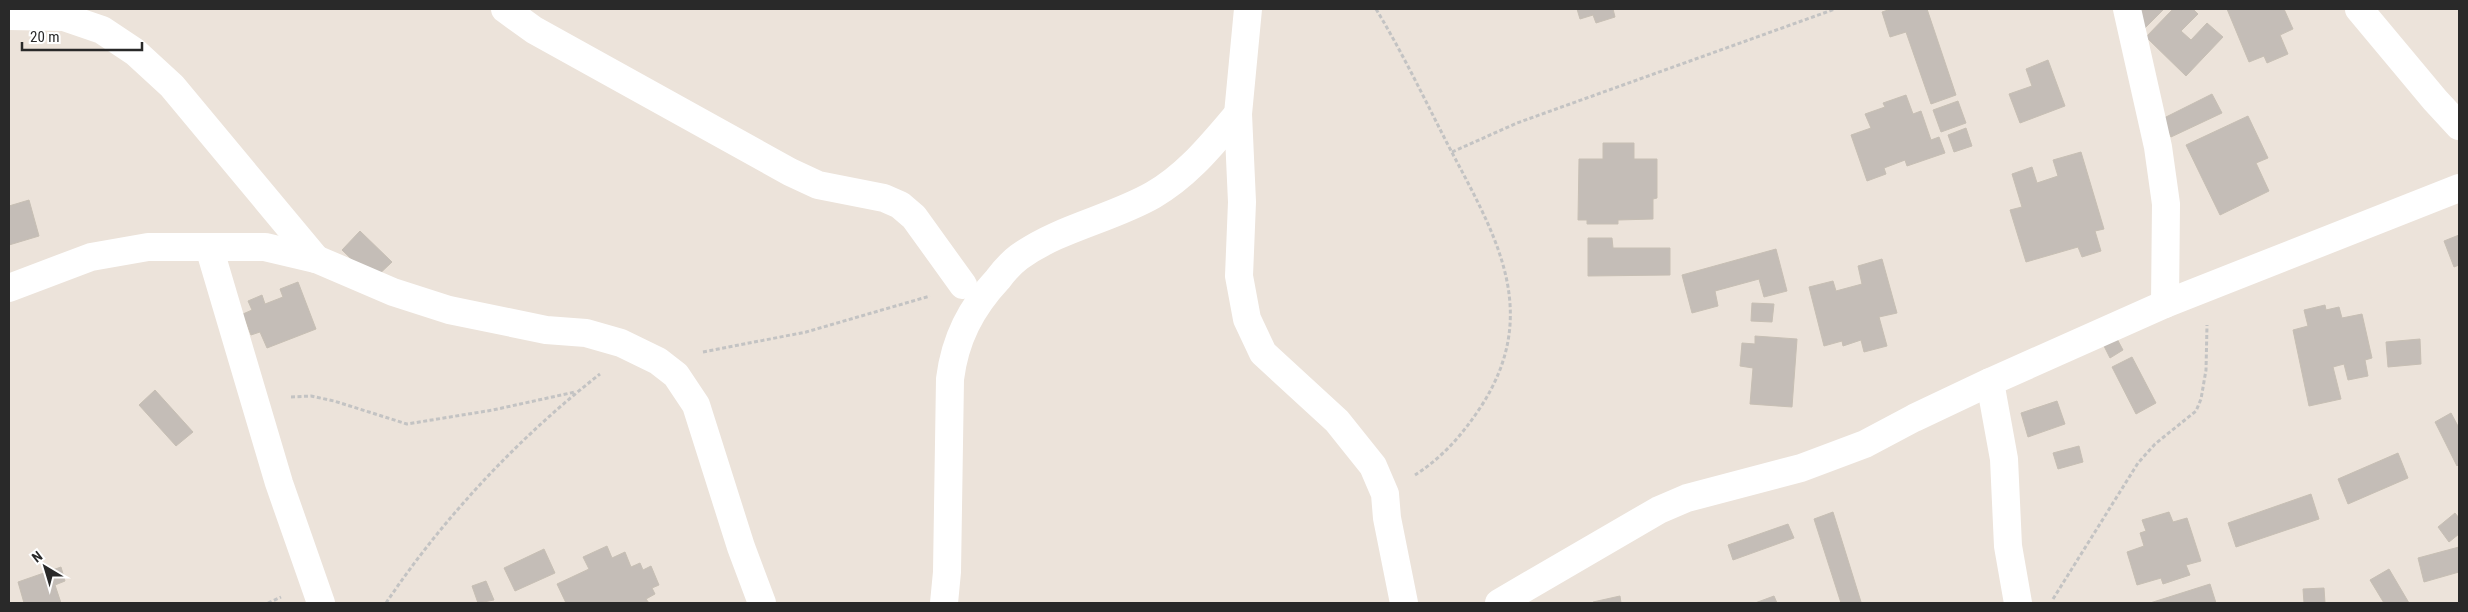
<svg xmlns="http://www.w3.org/2000/svg" width="2468" height="612" viewBox="0 0 2468 612" font-family="'Roboto Condensed',sans-serif">
  <rect width="100%" height="100%" fill="#ece3da"/>
  <g fill="#c4bdb7" stroke="#c7bfb4">
    <path d="M1577,9H1613L1615,17L1596,23L1593,15L1580,19Z"/>
    <path d="M1891,9H1927L1956,95L1931,104L1906,32L1890,37L1882,12Z"/>
    <path d="M2142,9H2164L2139,34L2128,23Z"/>
    <path d="M2173,9H2193L2198,14L2181,31L2191,40L2207,23L2223,37L2186,76L2146,37Z"/>
    <path d="M2227,9H2284L2293,29L2280,35L2288,54L2267,63L2264,56L2249,62Z"/>
    <path d="M2048,60L2065,106L2020,123L2009,94L2032,86L2026,69Z"/>
    <path d="M2212,94L2222,113L2171,137L2162,119Z"/>
    <path d="M1906,95L1913,114L1921,111L1931,140L1939,137L1945,153L1907,166L1905,160L1884,168L1886,174L1867,181L1851,135L1871,128L1865,114L1885,107L1883,103Z"/>
    <path d="M1958,101L1966,123L1941,132L1933,110Z"/>
    <path d="M2248,116L2268,158L2256,163L2269,191L2220,215L2186,145Z"/>
    <path d="M1966,128L1972,146L1954,152L1948,135Z"/>
    <path d="M1603,143H1634V159H1657V198L1653,199V219L1618,220V224H1587V220H1578L1579,159H1603Z"/>
    <path d="M2081,152L2104,229L2095,231L2101,251L2082,257L2078,247L2026,262L2010,210L2022,207L2012,174L2032,167L2037,183L2058,176L2053,160Z"/>
    <path d="M29,200L39,236L9,245V206Z"/>
    <path d="M360,231L392,262L373,280L342,250Z"/>
    <path d="M2459,235V265L2454,267L2444,241Z"/>
    <path d="M1588,238H1612L1613,248H1670V275L1588,276Z"/>
    <path d="M1776,249L1787,291L1764,297L1759,279L1715,291L1718,306L1692,313L1682,275Z"/>
    <path d="M1882,259L1897,313L1879,317L1887,346L1864,352L1861,340L1843,346L1842,341L1824,346L1809,287L1833,281L1836,291L1862,284L1858,266Z"/>
    <path d="M298,282L316,329L267,348L260,332L251,335L243,314L252,310L248,301L262,295L265,304L283,297L280,289Z"/>
    <path d="M1752,303L1774,304L1772,322L1751,321Z"/>
    <path d="M2325,305L2326,310L2339,307L2342,318L2362,314L2372,358L2365,360L2368,376L2348,380L2344,364L2333,367L2341,399L2309,406L2293,330L2308,326L2304,310Z"/>
    <path d="M1755,336L1797,339L1792,407L1750,404L1753,368L1740,366L1742,343L1755,344Z"/>
    <path d="M2116,337L2123,350L2110,358L2103,344Z"/>
    <path d="M2420,339L2421,364L2388,367L2386,342Z"/>
    <path d="M2132,357L2156,403L2136,414L2112,367Z"/>
    <path d="M155,390L193,432L176,446L139,405Z"/>
    <path d="M2057,401L2065,424L2028,437L2021,413Z"/>
    <path d="M2451,413L2459,428V464L2457,466L2435,422Z"/>
    <path d="M2079,446L2083,462L2058,469L2053,453Z"/>
    <path d="M2398,453L2408,478L2348,504L2338,479Z"/>
    <path d="M2311,494L2319,519L2236,547L2228,523Z"/>
    <path d="M1833,512L1861,602L1858,603H1841L1814,519Z"/>
    <path d="M2169,512L2173,522L2187,518L2201,561L2186,565L2190,575L2163,584L2161,578L2137,585L2127,552L2144,546L2140,533L2146,531L2142,520Z"/>
    <path d="M2455,513L2459,518V534L2449,542L2438,527Z"/>
    <path d="M1788,524L1794,538L1733,560L1728,545Z"/>
    <path d="M607,546L612,558L625,552L631,567L640,563L643,570L651,566L659,585L652,588L655,594L646,599L649,603H566L557,584L589,569L583,557Z"/>
    <path d="M2459,547V572L2424,582L2418,558Z"/>
    <path d="M544,549L555,573L515,591L504,568Z"/>
    <path d="M61,567L65,581L55,585L61,603H24L18,582Z"/>
    <path d="M2389,569L2409,603H2384L2370,580Z"/>
    <path d="M486,581L494,600L478,603L472,586Z"/>
    <path d="M2210,584L2216,603H2150Z"/>
    <path d="M2324,588L2325,603H2304L2303,589Z"/>
    <path d="M1620,596L1621,603H1593V602Z"/>
    <path d="M1774,596L1777,603H1755Z"/>
  </g>
  <g fill="none" stroke-linecap="round" stroke-linejoin="round">
    <g stroke="#c3c3c3" stroke-width="3" stroke-dasharray="4 2.5" stroke-linecap="butt">
      <path d="M1376,9C1402,52 1424,98 1447,143C1494,233 1544,311 1480,408C1462,435 1443,457 1415,475"/>
      <path d="M1452,152L1517,123L1835,9"/>
      <path d="M703,352L806,332L930,296"/>
      <path d="M291,397L311,396L334,401L407,424L493,410L575,392"/>
      <path d="M2053,599L2138,463L2155,444L2196,411L2201,399L2206,370L2207,325"/>
      <path d="M268,603L281,597"/>
      <path d="M386,603C444,517 518,438 600,374"/>
    </g>
    <g stroke="#fff" stroke-width="28">
      <path d="M505,9L534,30L790,172L818,185L884,198L900,205L914,217L963,285"/>
      <path d="M1248,9L1238,114L1242,202L1239,276L1247,319L1263,353L1337,421L1373,466L1385,494L1387,518L1404,603"/>
      <path d="M2127,9L2158,147L2166,204L2165,304"/>
      <path d="M2359,9L2435,100L2459,126"/>
      <path d="M9,16L64,17L102,30L135,52L172,86L316,259"/>
      <path d="M209,247L279,483L321,603"/>
      <path d="M9,288L91,257L148,247H265L316,259L393,292L449,310L546,330L586,333L621,343L658,361L676,375L696,405L741,547L762,603"/>
      <path d="M1990,382L2004,459L2008,546L2018,603"/>
      <path d="M944,603L947,572L950,379C955,339 971,308 998,279C1004,271 1011,263 1019,257C1059,228 1111,219 1153,195C1188,175 1212,144 1238,114"/>
      <path d="M1499,603L1659,510L1687,498L1801,468L1865,444L1914,418L1990,382L2165,304L2459,188"/>
    </g>
  </g>
  <rect width="2468" height="612" fill="none" stroke="#292929" stroke-width="20"/>
  <g transform="translate(45 567) rotate(322)" stroke="#ffffff" stroke-width="4" paint-order="stroke">
  <path d="M0-4L9 19L0 12L-9 19Z" fill="#292929"/>
  <text y="-8" font-size="14" font-weight="bold" text-anchor="middle" fill="#292929">N</text>
  </g>
  <path d="M22 42v8h120v-8" fill="none" stroke="#292929" stroke-width="2.5"/>
  <text x="30" y="42" font-size="15" fill="#292929" stroke="#ffffff" stroke-width="4" paint-order="stroke">20 m</text>
</svg>
